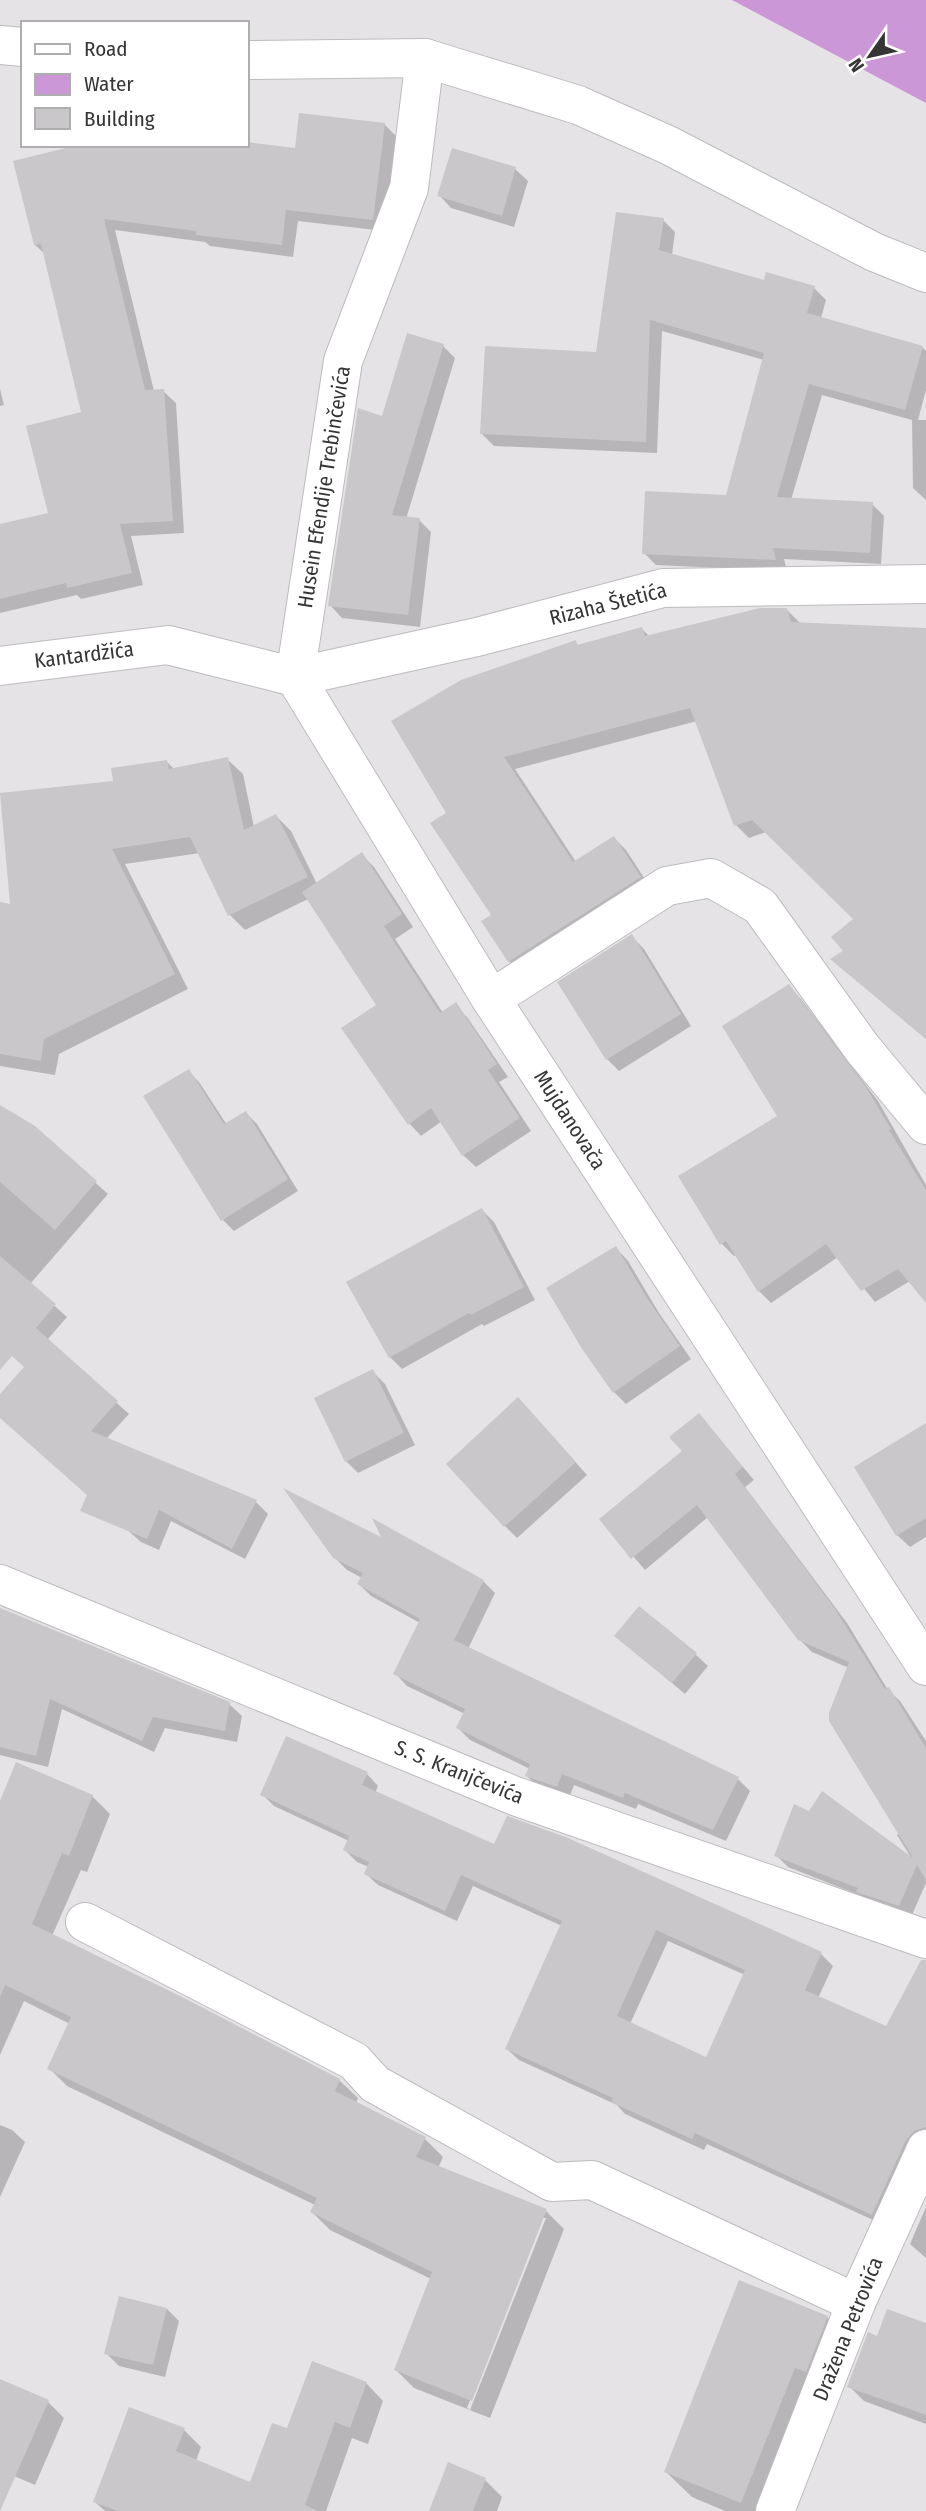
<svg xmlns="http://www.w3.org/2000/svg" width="926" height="2511" viewBox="0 0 926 2511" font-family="'Fira Sans Condensed',sans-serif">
  <rect width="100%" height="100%" fill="#e5e3e6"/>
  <path fill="#cb97d7" d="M732,0H926V103Z"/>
  <g fill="#0003" fill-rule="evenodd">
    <path d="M384,124L396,136L384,231L298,221L293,257L210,246L205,242L115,230L154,391H163L176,403L184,533L131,536L143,585L81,599L77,595L0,613V526L50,514L84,414L45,254L35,245L247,144L296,150Z"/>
    <path d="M515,169L528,181L514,227L451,208L439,195Z"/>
    <path d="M663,220L675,232L672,255L765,282L814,288L826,300L821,318L922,347L926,351V390L918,420H926V500L913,488L912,420L822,395L791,500L872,504L884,516L881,564L784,559L787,571L656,565L644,553L727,496L764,360L662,331L657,453L494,446L482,434L597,354Z"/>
    <path d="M443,346L455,358L406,519L419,520L431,532L420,627L342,618L330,605L383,418Z"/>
    <path d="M0,389L4,405L0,406Z"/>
    <path d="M787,610L800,623L926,630V1039L833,960L846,952L855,920L766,832L749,838L736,825L697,721L515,769L576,862L614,838L626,850L652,890L522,974L509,961L493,916L449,813L575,642L579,646L642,629L650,637Z"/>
    <path d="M227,759L243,774L254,827L276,816L291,831L317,884L362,855L374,867L413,927L395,939L443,1013L455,1005L467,1017L508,1077L499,1082L531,1131L476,1167L463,1155L442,1121L421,1136L409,1123L379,1006L308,899L245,930L230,915L200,853L125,864L188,989L59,1054L55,1075L0,1066V904L12,906L115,783L167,762L175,770Z"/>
    <path d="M632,937L644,949L691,1026L619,1071L607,1059Z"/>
    <path d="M789,987L801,999L878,1101L926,1185V1300L910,1281L875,1302L838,1257L771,1303L759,1291L737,1254L734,1256L722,1244L681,1177L779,1116Z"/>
    <path d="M188,1071L199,1082L227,1125L246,1113L257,1124L298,1191L234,1231L223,1220L146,1096Z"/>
    <path d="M0,1107L34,1128L108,1194L30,1284L67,1317L47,1340L129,1414L106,1439L256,1502L268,1514L245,1559L171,1521L159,1550L141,1542L0,1417V1397L26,1368L0,1345Z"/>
    <path d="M482,1210L494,1222L535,1300L484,1326L482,1324L402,1369L390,1357Z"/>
    <path d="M616,1248L628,1261L659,1313L691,1359L626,1404L614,1392Z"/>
    <path d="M373,1372L385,1384L415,1445L358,1473L346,1461Z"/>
    <path d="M530,1412L587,1475L517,1538L505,1526Z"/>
    <path d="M699,1415L754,1480L745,1487L847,1623L888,1690L900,1701L926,1741V1883L911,1917L870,1903L864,1897L788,1867L777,1856L912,1859L897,1835L900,1833L849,1668L812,1652L799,1639L708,1517L645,1570L601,1519L684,1451Z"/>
    <path d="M926,1425V1537L910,1547L897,1535Z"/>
    <path d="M385,1541L483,1581L495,1593L468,1649L738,1779L750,1791L726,1841L638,1804L636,1809L574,1785L569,1798L539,1788L527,1776L530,1769L470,1740L458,1728L465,1714L407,1686L395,1673L420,1623L371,1596L359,1584L362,1578L347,1570L334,1557Z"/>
    <path d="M0,1610L229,1704L242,1716L237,1742L165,1728L154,1752L62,1709L48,1767L0,1755Z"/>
    <path d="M616,1636L695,1654L708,1666L685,1694Z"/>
    <path d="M367,1774L378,1786L375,1793L495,1847L821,1954L833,1966L818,1998L887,2029L926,1977V2143L884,2225L707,2144L704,2150L625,2114L617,2105L519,2060L507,2049L562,1926L473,1886L457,1921L378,1885L366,1874L369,1867L357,1862L345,1850L349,1841L274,1806L262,1794ZM668,1941L745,1975L707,2059L630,2024Z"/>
    <path d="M92,1796L110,1814L87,1872L81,1870L52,1936L339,2080L358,2098L356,2103L425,2139L443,2157L438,2168L546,2211L564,2229L490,2418L414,2388L396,2370L431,2279L330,2230L312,2212L315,2205L67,2086L49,2068L70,2024L24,2001L0,2055V1805ZM542,2218H546L470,2410L467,2408Z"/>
    <path d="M0,2125L12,2130L25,2142L0,2197Z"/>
    <path d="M926,2207V2258L910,2244Z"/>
    <path d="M167,2309L179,2321L165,2377L119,2366L106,2353Z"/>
    <path d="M827,2317L852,2343L774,2511H725L692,2497L666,2472Z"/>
    <path d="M926,2325V2424L864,2401L849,2386L878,2338Z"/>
    <path d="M0,2381L48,2402L64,2418L35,2485L0,2470Z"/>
    <path d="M366,2383L383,2401L368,2444L352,2438L326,2511H105L95,2502L184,2430L201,2447L196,2461L251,2484L288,2431Z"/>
    <path d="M485,2480L502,2497L497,2511H431Z"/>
  </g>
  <g fill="#c9c7ca" fill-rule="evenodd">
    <path d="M299,113L385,123L373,220L286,210L282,245L196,235V231L104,219L145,390L164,389L173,521L120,524L132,573L67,588L66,583L0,599V524L48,513L26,426L81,412L41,244L34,245L13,161L78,145H247V142L295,148Z"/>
    <path d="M452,148L516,167L502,216L437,196Z"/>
    <path d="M616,212L664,218L659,250L764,280L766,272L815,286L807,313L923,346L905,410L809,384L777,497L873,502L870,553L773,548L776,560L642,554L645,491L726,495L764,353L650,320L646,442L480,434L485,346L596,352Z"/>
    <path d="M407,333L444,344L392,515L420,518L408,615L328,606L358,408L382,416Z"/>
    <path d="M760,608H787L791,622L926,628V1039L830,959L843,951L831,937L853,919L752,820L734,826L690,708L504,757L573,862L614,836L641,877L508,962L481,921L491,915L430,823L446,813L391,721L461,680L576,640L577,645L642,627L645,636Z"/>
    <path d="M228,757L244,830L276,814L308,877L228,916L190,837L112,849L175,974L44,1039L41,1061L0,1054V902L10,904L0,793L113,781L111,768L167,760L169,769Z"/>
    <path d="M362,852L402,914L384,926L440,1013L456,1002L497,1064L488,1070L520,1118L462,1156L431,1108L408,1125L341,1028L376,1005L302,892Z"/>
    <path d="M632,934L681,1014L606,1060L557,982Z"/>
    <path d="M789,984L866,1087L891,1129L889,1130L926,1190V1303L898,1269L861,1291L826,1244L758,1292L726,1241L720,1245L678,1176L777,1116L722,1026Z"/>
    <path d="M189,1069L224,1124L246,1111L288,1179L221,1221L143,1096Z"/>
    <path d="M0,1105L35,1126L97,1181L55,1230L0,1182Z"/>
    <path d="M482,1208L524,1287L471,1315L469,1313L389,1358L346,1282Z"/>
    <path d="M616,1246L647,1298L680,1346L613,1393L582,1349L546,1288Z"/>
    <path d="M0,1256L56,1304L36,1328L118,1401L91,1431L257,1500L232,1549L159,1510L147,1539L80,1511L87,1495L0,1418V1394L24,1367L12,1356L0,1370Z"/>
    <path d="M373,1369L404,1433L345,1462L314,1398Z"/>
    <path d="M518,1397L576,1462L504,1527L446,1464Z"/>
    <path d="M699,1413L743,1467L735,1474L835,1609L885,1689L889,1687L926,1748V1880L917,1865L899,1906L856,1892L858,1888L774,1856L794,1804L809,1811L822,1791L913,1858L829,1721V1713L849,1662L798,1640L697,1505L631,1559L599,1519L682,1451L669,1437Z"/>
    <path d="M926,1423V1518L896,1536L854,1467Z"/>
    <path d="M283,1488L381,1537L372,1518L484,1580L454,1640L739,1777L713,1830L625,1793L623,1798L562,1774L557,1787L525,1776L530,1764L456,1728L465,1709L393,1674L420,1619L357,1584L363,1573L333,1558Z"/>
    <path d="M639,1606L697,1653L672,1683L614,1636Z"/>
    <path d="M0,1608L230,1702L225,1731L153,1717L142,1741L50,1699L36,1756L0,1747Z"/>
    <path d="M286,1736L368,1772L362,1785L494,1844L507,1816L568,1838L822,1952L805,1990L886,2026L921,1960H926V2127L914,2131L906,2140L872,2215L695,2133L692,2139L611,2102L613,2098L505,2049L562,1921L461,1875L445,1911L364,1874L369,1862L343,1850L349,1836L260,1795ZM656,1930L745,1970L706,2057L617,2016Z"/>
    <path d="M16,1762L93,1795L69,1856L62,1853L32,1924L184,1998L340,2079L335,2091L426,2137L416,2157L547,2209L472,2401L394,2370L432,2272L310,2212L317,2198L47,2069L71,2017L5,1985L0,1997V1801Z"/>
    <path d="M739,2280L828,2316L806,2372L795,2368L741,2503L664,2472Z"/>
    <path d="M119,2296L167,2308L153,2365L104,2354Z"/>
    <path d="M887,2309L926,2323V2415L847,2387L868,2332L877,2336Z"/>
    <path d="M312,2361L367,2382L350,2428L335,2422L305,2505L318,2511H118L93,2502L129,2407L185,2428L176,2451L250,2482L272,2423L287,2428Z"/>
    <path d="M0,2379L49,2400L0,2511Z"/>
    <path d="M448,2462L486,2478L473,2511H429Z"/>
  </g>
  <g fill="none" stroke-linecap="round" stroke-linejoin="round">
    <g stroke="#bdbbbe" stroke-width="40">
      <g id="minor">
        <path d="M0,45L23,47"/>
        <path d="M425,58L409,188L343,361L295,677L477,637L663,588L926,584"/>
        <path d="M247,60L425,58L578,105L668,145L874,252L926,273"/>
        <path d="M0,666L168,645L295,677L491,999L926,1666"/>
        <path d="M491,999L667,886L711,878L760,906L862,1048L926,1125"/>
        <path d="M0,1584L515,1796L926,1939"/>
        <path d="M85,1922L354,2061L375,2084L552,2182L592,2180L856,2303"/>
        <path d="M775,2511L856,2303L926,2149"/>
      </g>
    </g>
    <use href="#minor" stroke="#fff" stroke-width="38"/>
  </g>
  <g text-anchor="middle" stroke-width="5" stroke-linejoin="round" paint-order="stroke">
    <g font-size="21" fill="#363536" stroke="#fff">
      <text transform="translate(324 487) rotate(-81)" y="7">Husein Efendije Trebinčevića</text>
      <text transform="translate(608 604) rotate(-14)" y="7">Rizaha Štetića</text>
      <text transform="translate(84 655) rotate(-7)" y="7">Kantardžića</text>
      <text transform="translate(570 1120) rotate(57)" y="7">Mujdanovača</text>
      <text transform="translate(459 1772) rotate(22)" y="7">S. S. Kranjčevića</text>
      <text transform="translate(848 2329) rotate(-68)" y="7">Dražena Petrovića</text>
    </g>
  </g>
  <rect x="21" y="21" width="228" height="126" fill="#ffffff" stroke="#afaeaf" stroke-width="2"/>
  <rect x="35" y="44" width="35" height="10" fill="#ffffff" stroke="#afaeaf" stroke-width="2"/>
  <text x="84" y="56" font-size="21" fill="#363536">Road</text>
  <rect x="35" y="74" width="35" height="21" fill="#cb97d7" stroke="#afaeaf" stroke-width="2"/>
  <text x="84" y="91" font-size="21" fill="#363536">Water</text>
  <rect x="35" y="108" width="35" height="21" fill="#c9c7ca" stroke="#afaeaf" stroke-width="2"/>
  <text x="84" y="126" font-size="21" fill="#363536">Building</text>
  <g transform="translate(870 56) rotate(236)" stroke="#ffffff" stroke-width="5" paint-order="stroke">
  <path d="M0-5L12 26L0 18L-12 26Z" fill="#363536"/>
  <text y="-10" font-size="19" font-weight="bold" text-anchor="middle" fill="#363536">N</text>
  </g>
</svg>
